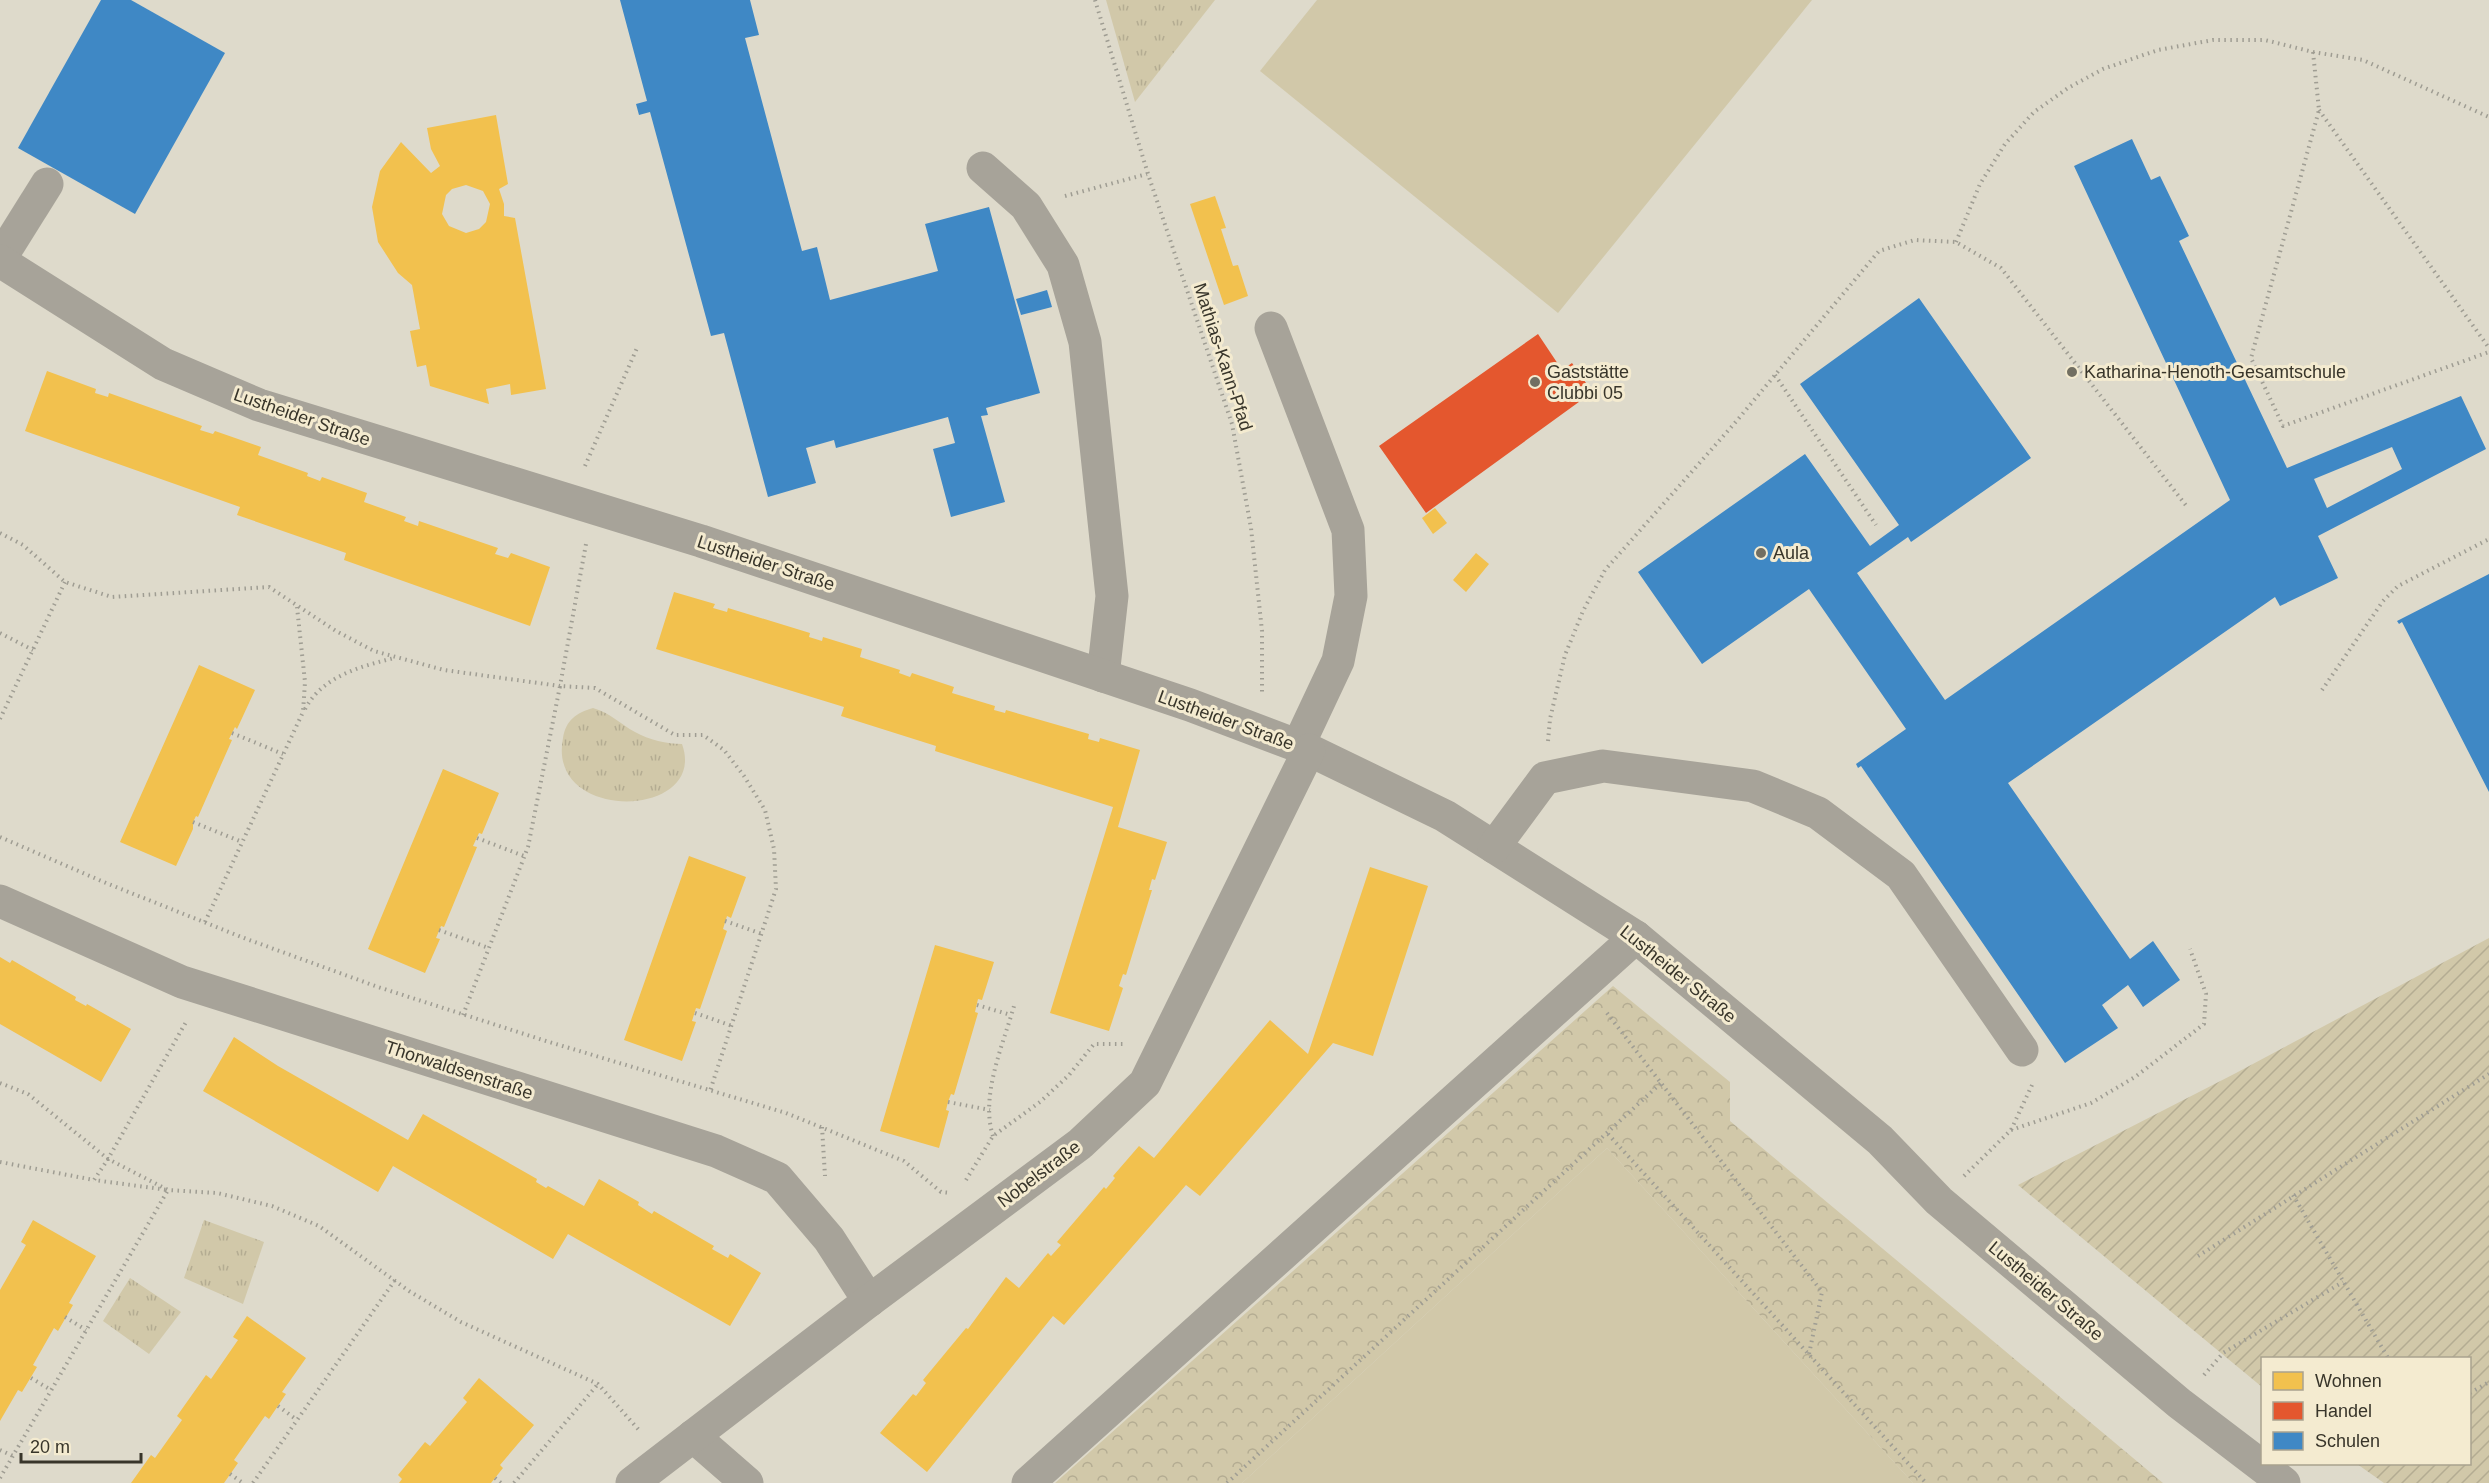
<svg xmlns="http://www.w3.org/2000/svg" width="2489" height="1483" viewBox="0 0 2489 1483" font-family="Helvetica,sans-serif">
  <defs>
    <pattern id="forest-crowns" width="20" height="18" patternUnits="userSpaceOnUse" patternTransform="scale(1.5)"><rect width="20" height="18" fill="#d1c8a9"/><path d="M2 6a3 3 0 1 1 6 0M12 15a3 3 0 1 1 6 0" fill="none" stroke="#b4ac92"/></pattern>
    <pattern id="park-tufts" width="24" height="20" patternUnits="userSpaceOnUse" patternTransform="scale(1.5)"><rect width="24" height="20" fill="#d1c8a9"/><path d="M3 7l-1-3M5 7V3M7 7l1-3M15 17l-1-3M17 17v-4M19 17l1-3" fill="none" stroke="#b4ac92"/></pattern>
    <pattern id="garden-furrows" width="10" height="10" patternUnits="userSpaceOnUse" patternTransform="scale(1.5)"><rect width="10" height="10" fill="#d1c8a9"/><path d="M-1 1l2-2M0 10L10 0M9 11l2-2" fill="none" stroke="#b4ac92"/></pattern>
  </defs>
  <rect width="100%" height="100%" fill="#dedacb"/>
  <path fill="url(#forest-crowns)" d="M1613,986L1730,1082V1121L2163,1483H1913L1607,1148L1242,1483H1055Z"/>
  <g fill="url(#park-tufts)">
    <path d="M1106,0H1215L1135,102Z"/>
    <path d="M593,708C611,713 620,724 635,732C649,740 667,744 682,744C709,819 546,824 563,738C566,720 576,713 593,708Z"/>
    <path d="M204,1220L264,1242L243,1304L184,1278Z"/>
    <path d="M130,1278L181,1312L149,1354L103,1321Z"/>
  </g>
  <path fill="url(#garden-furrows)" d="M2489,938V1483H2384L2357,1464H2470V1358H2262V1387L2018,1185L2236,1073Z"/>
  <g fill="#d1c8a9">
    <path d="M1317,0H1812L1558,313L1260,71Z"/>
    <path d="M1607,1148L1913,1483H1242Z"/>
  </g>
  <g fill="#f2c14e" fill-rule="evenodd">
    <path d="M496,115L508,184L499,189L504,204V216L515,218L546,389L511,395L510,384L486,389L489,404L430,386L426,365L417,367L410,331L420,329L412,285L398,273L378,242L372,207L380,171L401,142L431,173L440,166L431,149L427,128ZM466,185L483,191L490,204L486,222L479,229L466,233L449,226L442,214L446,195L452,189Z"/>
    <path d="M1215,196L1226,228L1221,229L1233,266L1238,265L1248,296L1224,305L1190,204Z"/>
    <path d="M47,371L96,389L95,393L108,397L109,393L202,426L200,430L213,434L215,431L261,447L258,455L308,473L307,476L320,481L322,477L367,493L364,502L406,517L404,521L418,526L419,521L498,548L495,554L508,558L511,553L550,567L530,626L344,560L346,553L237,515L240,507L25,431Z"/>
    <path d="M1435,508L1447,523L1433,534L1422,518Z"/>
    <path d="M1476,553L1489,564L1466,592L1453,580Z"/>
    <path d="M674,592L715,604L713,608L727,612L728,608L810,633L809,637L822,641L823,637L862,649L860,657L900,670L899,673L910,677L912,673L954,687L952,693L995,706L994,710L1005,713L1006,710L1089,734L1088,739L1099,742L1100,738L1140,750L1118,827L1167,842L1155,880L1152,879L1149,890H1152L1126,975L1123,974L1119,986L1123,988L1109,1031L1050,1013L1113,807L935,751L936,746L841,716L844,707L656,649Z"/>
    <path d="M199,665L255,690L237,729L235,727L229,739L232,740L198,817L196,816L193,822V829L176,866L120,842Z"/>
    <path d="M443,769L499,793L482,834L479,833L473,846L477,847L444,927L441,926L436,938L440,939L425,973L368,949Z"/>
    <path d="M689,856L746,877L731,918L727,916L723,929L727,931L700,1009L696,1008L692,1021L696,1022L682,1061L624,1040Z"/>
    <path d="M1370,867L1428,886L1373,1056L1333,1043L1200,1196L1186,1185L1064,1325L1053,1316L927,1472L880,1433L913,1394L916,1396L926,1383L923,1380L966,1328L968,1329L1006,1277L1019,1288L1048,1253L1051,1256L1061,1245L1057,1242L1104,1187L1106,1189L1115,1178L1113,1176L1139,1146L1154,1158L1270,1020L1308,1054Z"/>
    <path d="M935,945L994,962L982,1000L978,999L975,1012L978,1013L954,1095L951,1094L948,1102L946,1110L949,1111L939,1148L880,1131Z"/>
    <path d="M0,957L10,963L12,960L76,997L75,1000L86,1006L87,1004L131,1029L101,1082L0,1024Z"/>
    <path d="M234,1037L278,1066L408,1140L423,1114L537,1179L536,1182L546,1188L548,1186L584,1206L599,1179L639,1202L638,1205L652,1214L654,1211L714,1246L712,1249L728,1258L730,1254L761,1273L730,1326L568,1234L553,1259L393,1166L378,1192L203,1091Z"/>
    <path d="M33,1220L96,1256L69,1303L73,1305L58,1331L54,1328L33,1365L37,1367L22,1392L18,1390L0,1421V1290L26,1245L21,1242Z"/>
    <path d="M247,1316L306,1358L282,1392L286,1394L269,1419L265,1416L234,1460L238,1463L224,1483H131L151,1455L155,1458L182,1420L177,1416L206,1375L211,1379L238,1340L233,1337Z"/>
    <path d="M479,1378L534,1425L500,1465L503,1468L491,1483H399L402,1479L398,1475L425,1442L430,1446L467,1402L463,1398Z"/>
  </g>
  <path fill="#e4572e" d="M1538,334L1562,370L1572,363L1586,383L1577,390L1583,399L1426,513L1379,446Z"/>
  <g fill="#3f88c5" fill-rule="evenodd">
    <path d="M101,0H131L225,53L135,214L18,148Z"/>
    <path d="M620,0H750L759,35L745,38L802,251L817,247L830,300L938,271L925,224L989,207L1040,393L986,408L988,415L981,416L1005,502L951,517L933,449L955,443L948,417L836,448L834,440L806,448L816,483L768,497L724,333L711,336L650,112L639,115L636,104L647,101Z"/>
    <path d="M2132,139L2151,180L2160,176L2189,236L2179,241L2287,468L2461,396L2486,449L2318,536L2338,578L2280,606L2275,597L2008,783L2130,959L2153,941L2180,980L2143,1007L2128,985L2102,1005L2118,1028L2065,1063L1861,766L1858,768L1856,764L1906,729L1809,589L1702,664L1638,572L1805,454L1870,546L1899,525L1800,384L1919,298L2031,458L1911,542L1908,537L1857,573L1945,700L2230,500L2074,166ZM2392,447L2402,469L2327,508L2314,479Z"/>
    <path d="M1047,290L1052,307L1021,315L1016,299Z"/>
    <path d="M2489,574V792L2402,622L2399,624L2397,621Z"/>
  </g>
  <g fill="none" stroke-linecap="round" stroke-linejoin="round">
    <g stroke="#9f9d93" stroke-width="4" stroke-dasharray="1.5 4.5" stroke-linecap="butt">
      <path d="M1095,0L1148,174L1232,424L1251,528L1262,631V692"/>
      <path d="M2313,52L2319,110L2251,358L2283,426L2489,352"/>
      <path d="M2319,110L2489,348"/>
      <path d="M1065,196L1147,174"/>
      <path d="M1956,242L1980,184L2005,144L2034,112L2068,88L2103,69L2158,50L2213,40H2265L2313,52L2363,60L2489,117"/>
      <path d="M1775,375L1876,525"/>
      <path d="M585,466L637,348"/>
      <path d="M0,533L23,545L65,582L112,597L269,587L336,631L374,651L444,670L560,686L586,544"/>
      <path d="M0,633L33,650"/>
      <path d="M2322,690L2383,601L2398,586L2489,539"/>
      <path d="M305,709C323,676 359,667 394,658"/>
      <path d="M0,719L65,582"/>
      <path d="M232,733L283,754"/>
      <path d="M1548,741L1550,719L1565,655L1583,611L1605,570L1734,424L1879,251L1915,240L1956,242L2001,268L2188,508"/>
      <path d="M193,822L242,842"/>
      <path d="M0,837L106,883L244,938L378,987L546,1041L786,1113L904,1161L941,1192L951,1193"/>
      <path d="M477,838L524,856"/>
      <path d="M725,921L762,934"/>
      <path d="M205,922L303,712L305,682L297,607"/>
      <path d="M439,930L489,948"/>
      <path d="M977,1005L1011,1015"/>
      <path d="M695,1013L732,1026"/>
      <path d="M1607,1013L1822,1292L1809,1354"/>
      <path d="M463,1015L528,847L560,686L595,688L675,735H703L724,750L744,776L765,810L774,849L776,889L710,1091"/>
      <path d="M0,1083L28,1094L108,1159L186,1022"/>
      <path d="M948,1102L990,1110"/>
      <path d="M822,1127L825,1176"/>
      <path d="M2011,1130L2091,1103L2135,1077L2204,1024L2206,994L2190,949"/>
      <path d="M1608,1134L1926,1483"/>
      <path d="M993,1136C980,1096 1003,1045 1014,1006"/>
      <path d="M0,1162L94,1180L108,1159L168,1190L217,1193L272,1206L319,1226L409,1291L461,1322L598,1384L639,1430"/>
      <path d="M1964,1176L2011,1130L2032,1085"/>
      <path d="M966,1180L993,1136L1040,1102L1069,1075L1094,1044H1123"/>
      <path d="M2293,1195L2388,1358"/>
      <path d="M2198,1256L2489,1074"/>
      <path d="M65,1317L86,1330"/>
      <path d="M2204,1375L2223,1353L2343,1282"/>
      <path d="M31,1378L51,1390"/>
      <path d="M2470,1393L2489,1382"/>
      <path d="M278,1406L297,1420"/>
      <path d="M0,1450L13,1456"/>
      <path d="M230,1474L243,1483"/>
      <path d="M0,1478L168,1190L94,1180"/>
      <path d="M495,1478L501,1483"/>
      <path d="M253,1483L395,1280"/>
      <path d="M514,1483L598,1384"/>
      <path d="M1227,1483L1661,1083"/>
    </g>
    <g stroke="#a7a399" stroke-width="33">
      <path d="M983,168L1026,206L1063,265L1085,342L1112,596L1103,676"/>
      <path d="M0,259L47,184"/>
      <path d="M0,261L163,364L259,405L701,541L1190,705L1309,750L1445,816L1636,937L1880,1140L1939,1201L2179,1403L2284,1483"/>
      <path d="M1271,328L1348,530L1351,596L1338,661L1298,746"/>
      <path d="M1494,847L1545,778L1603,766L1753,786L1818,813L1901,875L2022,1050"/>
      <path d="M0,901L182,982L716,1151L777,1178L829,1239L869,1301"/>
      <path d="M693,1436L747,1483"/>
      <path d="M632,1483L869,1301L1080,1144L1145,1083L1309,750"/>
      <path d="M1028,1483L1636,937"/>
    </g>
  </g>
  <g fill="#726f62" stroke="#f4ebd0" stroke-width="2">
    <circle cx="2072" cy="372" r="6"/>
    <circle cx="1535" cy="382" r="6"/>
    <circle cx="1761" cy="553" r="6"/>
  </g>
  <g text-anchor="middle" stroke-width="6" stroke-linejoin="round" paint-order="stroke">
    <g font-size="18" fill="#38352a" stroke="#f4ebd0">
      <text transform="translate(1223 357) rotate(72)" y="6">Mathias-Kann-Pfad</text>
      <text transform="translate(302 417) rotate(19)" y="6">Lustheider Straße</text>
      <text transform="translate(766 563) rotate(18)" y="6">Lustheider Straße</text>
      <text transform="translate(1226 720) rotate(20)" y="6">Lustheider Straße</text>
      <text transform="translate(1678 974) rotate(39)" y="6">Lustheider Straße</text>
      <text transform="translate(459 1070) rotate(18)" y="6">Thorwaldsenstraße</text>
      <text transform="translate(1039 1174) rotate(-37)" y="6">Nobelstraße</text>
      <text transform="translate(2046 1291) rotate(40)" y="6">Lustheider Straße</text>
    </g>
    <g font-size="18" fill="#38352a" stroke="#f4ebd0" text-anchor="start">
      <text x="1547" y="378">Gaststätte<tspan x="1547" dy="21">Clubbi 05</tspan></text>
      <text x="2084" y="378">Katharina-Henoth-Gesamtschule</text>
      <text x="1773" y="559">Aula</text>
    </g>
  </g>
  <rect x="2261" y="1357" width="210" height="108" fill="#f4ebd0" stroke="#a9a28e" stroke-width="1.5"/>
  <rect x="2273" y="1372" width="30" height="18" fill="#f2c14e" stroke="#a9a28e" stroke-width="1.5"/>
  <text x="2315" y="1387" font-size="18" fill="#38352a">Wohnen</text>
  <rect x="2273" y="1402" width="30" height="18" fill="#e4572e" stroke="#a9a28e" stroke-width="1.5"/>
  <text x="2315" y="1417" font-size="18" fill="#38352a">Handel</text>
  <rect x="2273" y="1432" width="30" height="18" fill="#3f88c5" stroke="#a9a28e" stroke-width="1.5"/>
  <text x="2315" y="1447" font-size="18" fill="#38352a">Schulen</text>
  <path d="M21 1453v9h120v-9" fill="none" stroke="#38352a" stroke-width="3"/>
  <text x="30" y="1453" font-size="18" fill="#38352a" stroke="#f4ebd0" stroke-width="4.5" paint-order="stroke">20 m</text>
</svg>
